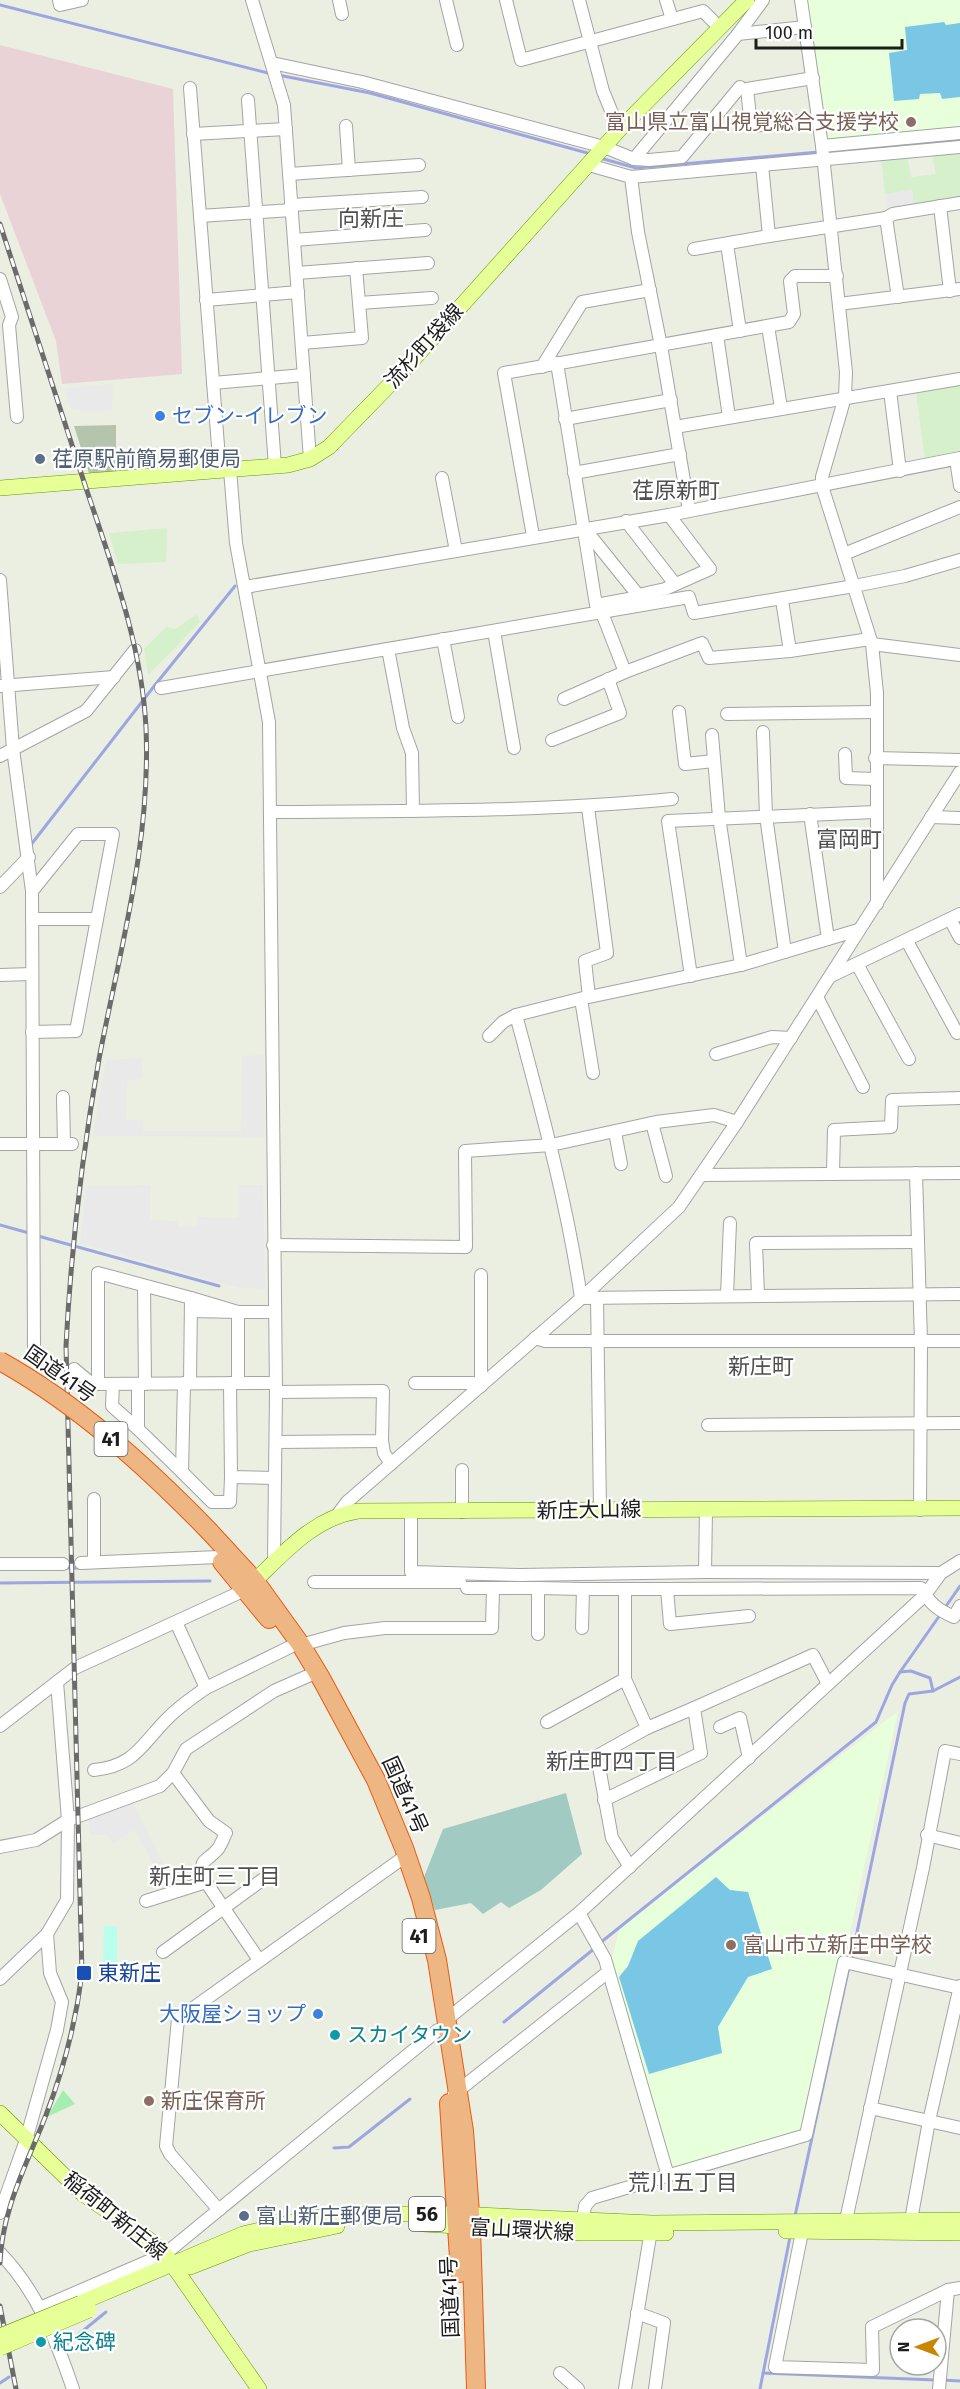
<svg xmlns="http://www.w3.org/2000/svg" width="960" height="2389" viewBox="0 0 960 2389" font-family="'Fira Sans','Noto Sans JP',sans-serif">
  <rect width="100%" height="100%" fill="#ebefe2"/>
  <path fill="#e9d3d6" d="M0,45L173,89L182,374L62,384L56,341L0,194Z"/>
  <g fill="#e7ffdb">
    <path d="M806,0H960V129L827,142Z"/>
    <path d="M898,1711L806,2135L670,2174L608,1972L620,1928Z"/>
  </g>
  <path fill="#b5c4ad" d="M116,425V472L89,473L74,426Z"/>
  <g fill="#d5f0cb">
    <path d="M960,151V196L914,205L912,190L885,194L881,159L907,156L911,177L936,174L932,154Z"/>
    <path d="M960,385V453L925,460L916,392Z"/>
    <path d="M167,528L166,562L118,564L109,533Z"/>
    <path d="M197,614L200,622L148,675L144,649L166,627L175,629Z"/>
  </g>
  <path fill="#a3eeb0" d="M63,2090L75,2104L47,2117Z"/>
  <path fill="#a1cac2" d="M566,1793L582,1854L541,1890L509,1908L501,1902L483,1914L471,1903L435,1910L424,1877L443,1829Z"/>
  <path fill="#bafeed" d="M104,1926H117V1962L103,1963Z"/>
  <g fill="#79c7e5">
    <path d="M944,22L946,25L960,23V97L942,99L940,93L920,94L919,99L894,101L889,53L907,50L905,27Z"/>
    <path d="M716,1877L730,1890L748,1892L772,1969L748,1977L718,2027L722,2053L649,2074L619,1977L628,1966L638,1941Z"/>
  </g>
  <g fill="#e9e9e9">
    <path d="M912,190L914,205L887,210L885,194Z"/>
    <path d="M113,384L112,411L71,410L64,389Z"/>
    <path d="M264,1055L265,1137L93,1136L106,1060L142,1058V1079L127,1081L126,1120H143V1131H241L242,1056Z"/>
    <path d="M150,1185V1220L177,1221L178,1227L197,1226L198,1217L238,1218L239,1185H263L265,1289L239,1288L80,1243L87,1186Z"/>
    <path d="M132,1802L163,1863L155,1865L134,1830L113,1843L107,1835H90L88,1817Z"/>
  </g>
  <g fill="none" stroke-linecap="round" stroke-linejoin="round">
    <g stroke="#9ea6e1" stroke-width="3">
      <path d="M0,5L272,74"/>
      <path d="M278,75L370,93L591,154"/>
      <path d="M841,150L960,140"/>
      <path d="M600,158L636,168L819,152"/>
      <path d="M30,846L155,685L235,586"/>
      <path d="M0,1225L29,1233"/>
      <path d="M38,1236L219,1286"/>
      <path d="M66,1568H80"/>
      <path d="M0,1583L210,1581"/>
      <path d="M944,1609L960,1586"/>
      <path d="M900,1672L940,1615"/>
      <path d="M600,1943L876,1722L892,1685L900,1672L911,1671L930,1678L933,1691"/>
      <path d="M851,1961L905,1703L909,1694L933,1691L960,1677"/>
      <path d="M504,2022L595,1948"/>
      <path d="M334,2148L349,2147L410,2099"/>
      <path d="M795,2216L849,1967"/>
      <path d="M63,2347L106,2312"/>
      <path d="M763,2373L935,2380"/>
      <path d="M942,2380L960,2381"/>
      <path d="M0,2383L9,2377"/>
      <path d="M760,2389L790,2237"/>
    </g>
    <g stroke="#a4a4a4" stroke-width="14">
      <g id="minor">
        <path d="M59,0L60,5L82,0"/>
        <path d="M252,0L284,105L310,459"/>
        <path d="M339,0L342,14"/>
        <path d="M446,0L457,45"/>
        <path d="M506,0L521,60L703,11L718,26"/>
        <path d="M579,0L603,91L619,130"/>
        <path d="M666,0L672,19"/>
        <path d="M801,0L822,146L846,372L845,397L822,477V486L872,644L877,693V904"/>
        <path d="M738,34L763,0"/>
        <path d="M272,63L362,82L604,147L634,159"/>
        <path d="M813,78L747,89L751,126L819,119"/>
        <path d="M740,87L682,157L649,160L634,159L738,34L805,27"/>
        <path d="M190,88L220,471"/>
        <path d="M248,100L275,466"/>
        <path d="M346,126L349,170"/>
        <path d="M193,134L286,129"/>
        <path d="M822,146L960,133"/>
        <path d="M589,165L631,177L638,232L661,346L689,510"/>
        <path d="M762,165L769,236L886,218L893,214L960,203"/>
        <path d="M289,174L419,165"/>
        <path d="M631,177L960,147"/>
        <path d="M291,205L422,197"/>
        <path d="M940,206L950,291"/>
        <path d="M200,216L292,210"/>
        <path d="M886,218L898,297"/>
        <path d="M294,240L425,230"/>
        <path d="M727,244L740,331"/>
        <path d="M694,249L769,236"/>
        <path d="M297,273L428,263"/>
        <path d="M0,279L12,317L9,325L17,417"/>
        <path d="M206,300L298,292"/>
        <path d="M359,303L432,298"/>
        <path d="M839,304L960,289"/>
        <path d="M768,326L781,408"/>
        <path d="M717,335L729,417"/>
        <path d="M302,343L362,338L356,268"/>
        <path d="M557,363L596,605L634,598L638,595L665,589L710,569L669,515"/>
        <path d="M542,367L582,302L650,290"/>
        <path d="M213,383L304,375"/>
        <path d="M890,391L900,471"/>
        <path d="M565,419L671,400"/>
        <path d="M675,427L960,379"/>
        <path d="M956,459L960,486"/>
        <path d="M230,470L236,543L269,722L276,1392L274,1559"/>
        <path d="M574,473L680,454"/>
        <path d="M442,478L456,551"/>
        <path d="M626,521L675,584"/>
        <path d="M584,528L638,595"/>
        <path d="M533,536L504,373L789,322L794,314L790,281L795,276H837"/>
        <path d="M844,554L960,507"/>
        <path d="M0,580L13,749L32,891L34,1350"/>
        <path d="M245,587L669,515L960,458"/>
        <path d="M782,600L790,651L870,639"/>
        <path d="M602,613L625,672L702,643L709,658L790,651"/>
        <path d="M494,631L514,748"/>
        <path d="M443,639L458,717"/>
        <path d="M872,644L960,655"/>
        <path d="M388,649L403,728L412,753L413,811"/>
        <path d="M1,686L114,677"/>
        <path d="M161,688L689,597L694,613L854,586L905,576L960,560"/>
        <path d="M564,699L625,672"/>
        <path d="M679,712L685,764L714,761"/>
        <path d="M727,714L876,712"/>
        <path d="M763,732L766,816L785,952"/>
        <path d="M712,735L719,817L741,965"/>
        <path d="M552,740L620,713L608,679"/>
        <path d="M845,754L846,778L875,779"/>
        <path d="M0,756L86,711L135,650"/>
        <path d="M875,758L960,760"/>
        <path d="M588,807L607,953L585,961L589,997L741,965L858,930"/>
        <path d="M271,812C405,811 539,812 672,799"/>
        <path d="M810,814L828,939"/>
        <path d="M931,817L960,818"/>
        <path d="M0,887L29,857"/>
        <path d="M32,891L78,834H113L76,1031L32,1032"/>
        <path d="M32,919H97"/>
        <path d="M950,919L960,938"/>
        <path d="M907,941L957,1033"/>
        <path d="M857,964L909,1059"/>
        <path d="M0,975L32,974"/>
        <path d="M691,976L668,821L875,812"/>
        <path d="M831,976L960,914"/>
        <path d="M817,997L863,1087"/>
        <path d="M581,999L593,1073"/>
        <path d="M516,1015L587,997"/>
        <path d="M489,1036L503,1022L516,1015C541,1109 567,1202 581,1298L960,1294"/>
        <path d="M716,1054L772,1037L791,1038"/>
        <path d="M63,1097L64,1144"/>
        <path d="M652,1123L666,1176"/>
        <path d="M615,1132L621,1164"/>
        <path d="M0,1144H72"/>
        <path d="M916,1173L921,1342L920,1510"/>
        <path d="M833,1174L834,1130L891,1127L892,1100L960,1098"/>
        <path d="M702,1175L960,1173"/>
        <path d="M273,1245L466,1247L465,1151L551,1145L656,1122L714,1115L737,1122"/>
        <path d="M144,1286L145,1384"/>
        <path d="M727,1295L730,1223"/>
        <path d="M758,1295L756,1243L918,1242"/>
        <path d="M597,1298L600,1509"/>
        <path d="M191,1311L238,1312L191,1298"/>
        <path d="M535,1338L545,1341H960"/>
        <path d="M74,1369L92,1384L275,1383"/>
        <path d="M184,1383L182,1472L212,1502H230L231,1477"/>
        <path d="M230,1383L231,1477L275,1478"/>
        <path d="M238,1383V1312H274"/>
        <path d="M415,1383H473L481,1386V1275"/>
        <path d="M98,1384V1273L191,1298L190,1383"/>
        <path d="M113,1384L112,1406L138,1429"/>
        <path d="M138,1384V1429L182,1472"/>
        <path d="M276,1392L383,1391L382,1441L276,1442"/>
        <path d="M708,1425L960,1423"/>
        <path d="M382,1441L384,1453L391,1464"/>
        <path d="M462,1470V1512"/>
        <path d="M94,1499V1562"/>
        <path d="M706,1510L705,1572L941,1573"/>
        <path d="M411,1512V1572L520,1575L705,1572"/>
        <path d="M338,1514L347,1502L585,1295L679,1207L737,1122L960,772"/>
        <path d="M81,1563L218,1557"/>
        <path d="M0,1564H63"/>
        <path d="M314,1582H460"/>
        <path d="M493,1588H538V1634"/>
        <path d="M538,1588L583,1589L582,1628"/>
        <path d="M625,1589H667L670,1624L749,1616"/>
        <path d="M667,1589L921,1588C930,1604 938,1610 954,1617L960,1606"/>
        <path d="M301,1645L344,1633L385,1628H492L493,1588H467"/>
        <path d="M625,1679L647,1728L597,1756L612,1838L630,1867"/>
        <path d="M206,1688L290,1647"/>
        <path d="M694,1708L813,1655L828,1684"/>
        <path d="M547,1722L625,1679V1589H583"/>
        <path d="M0,1726L75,1668L245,1590"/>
        <path d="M720,1727L740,1718L749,1758"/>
        <path d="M94,1770C136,1766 142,1743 169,1717C180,1706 193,1697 206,1688L176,1622"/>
        <path d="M173,1773L209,1821L226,1833C223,1838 221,1846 217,1850C203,1865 198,1858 206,1882L259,1960"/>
        <path d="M604,1800L701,1753L694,1708L647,1728"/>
        <path d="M927,1835L960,1843"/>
        <path d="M0,1847L36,1840L68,1820L160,1786L173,1773L186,1749L274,1691L308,1676"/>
        <path d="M146,1901L206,1882"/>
        <path d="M579,1913L605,1959L668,2176"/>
        <path d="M163,1952L262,1880"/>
        <path d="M0,1979L47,1934L67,1900L68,1820L57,1682"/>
        <path d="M446,2020L579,1913L925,1595L941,1573L960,1561"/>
        <path d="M454,2094L608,1972"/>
        <path d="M870,2108L960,2128"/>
        <path d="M219,2210L170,2154L166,2146L178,2019L407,1855"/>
        <path d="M0,2213L26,2140L57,2030L62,2002L50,1973L47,1934"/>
        <path d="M583,2220L585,2206L592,2198L806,2135L844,1962L960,1988"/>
        <path d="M846,2220L923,1868L945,1751L960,1754"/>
        <path d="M911,2220L929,2121L960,1986"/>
        <path d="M802,2232L775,2367L873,2370L872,2327L948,2290L960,2288"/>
        <path d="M0,2253C37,2291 56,2339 73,2389"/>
        <path d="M40,2308L165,2254L438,2030"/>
        <path d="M637,2313L664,2323L655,2389"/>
        <path d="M560,2373L578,2389"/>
        <path d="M625,2389L652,2224"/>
        <path d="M939,2389L948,2290"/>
      </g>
    </g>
    <g stroke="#649600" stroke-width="16">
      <g id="major">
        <path d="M0,488L288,465L310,459L329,447L402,372L619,130L747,0"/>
        <path d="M247,1588C280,1558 311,1518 358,1511L960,1508"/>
        <path d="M0,2113L83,2194L151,2241L165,2254L259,2389"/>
        <path d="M423,2224L582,2233H666"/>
        <path d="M786,2231L960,2233"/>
        <path d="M190,2267L249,2244L337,2226"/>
        <path d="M85,2301L243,2234L310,2218L355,2214H456L652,2223L960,2220"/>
      </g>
    </g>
    <g stroke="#e75915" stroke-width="20">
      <g id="highway">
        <path d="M210,1532L255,1581L301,1645L322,1680L376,1780L404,1848L421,1898L437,1960L464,2131L471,2227L476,2389"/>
        <path d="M222,1562L269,1619"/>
        <path d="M449,2103L460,2273"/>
      </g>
    </g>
    <use href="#minor" stroke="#fff" stroke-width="12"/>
    <use href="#major" stroke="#e7ff97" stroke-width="15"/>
    <use href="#highway" stroke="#eeb682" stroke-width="18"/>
    <g stroke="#6b6b6b" stroke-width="5">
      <g id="rail">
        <path d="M0,224C29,312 57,400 86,488C112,566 142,645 146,728C151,842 120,949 99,1059C82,1155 71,1249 66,1346L82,1973C76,2022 64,2068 46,2115C27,2164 2,2209 0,2263"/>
        <path d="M0,2306L16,2389"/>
      </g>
    </g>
    <use href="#rail" stroke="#fff" stroke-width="3" stroke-dasharray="9" stroke-linecap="butt"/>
    <g stroke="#649600" stroke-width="16" stroke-linecap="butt">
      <g id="major-bridge">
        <path d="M0,2336L81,2303"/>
        <path d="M0,2348L89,2310"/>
      </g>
    </g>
    <g stroke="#e75915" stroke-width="20" stroke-linecap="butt">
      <path id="highway-bridge" d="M0,1361C79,1405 148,1468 210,1532"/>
    </g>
    <use href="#major-bridge" stroke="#e7ff97" stroke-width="15"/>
    <use href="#highway-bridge" stroke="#eeb682" stroke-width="18"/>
  </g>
  <g fill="#8d6e63" stroke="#fff" stroke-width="2">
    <circle cx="911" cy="122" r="6"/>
    <circle cx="731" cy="1945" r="6"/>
    <circle cx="149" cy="2101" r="6"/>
  </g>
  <g fill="#3f7fe0" stroke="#fff" stroke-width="2">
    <circle cx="160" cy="416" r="6"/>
    <circle cx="318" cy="2014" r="6"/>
  </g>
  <g fill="#5c6f8a" stroke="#fff" stroke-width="2">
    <circle cx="40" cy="459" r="6"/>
    <circle cx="244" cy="2216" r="6"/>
  </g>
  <rect fill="#1a4fb4" stroke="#fff" stroke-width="2" x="76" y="1965" width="16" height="16" rx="3"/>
  <g fill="#0f9aa8" stroke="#fff" stroke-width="2">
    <circle cx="335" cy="2035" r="6"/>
    <circle cx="41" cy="2342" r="6"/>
  </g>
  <g text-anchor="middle" stroke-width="4.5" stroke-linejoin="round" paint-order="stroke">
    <g fill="#fff" stroke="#616161" stroke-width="1.5">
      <rect x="94.5" y="1422" width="33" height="34" rx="4.5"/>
      <rect x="402.5" y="1919" width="33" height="34" rx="4.5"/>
      <rect x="409" y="2197" width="36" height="34" rx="4.5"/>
    </g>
    <g font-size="20" font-weight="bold" fill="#1d1d1d">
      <text x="111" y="1446">41</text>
      <text x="419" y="1943">41</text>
      <text x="427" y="2221">56</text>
    </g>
    <g font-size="21" fill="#785e54" stroke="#fff" text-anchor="start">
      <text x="899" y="129" text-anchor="end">富山県立富山視覚総合支援学校</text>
      <text x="743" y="1952">富山市立新庄中学校</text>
      <text x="161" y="2108">新庄保育所</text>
    </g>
    <g font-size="21" fill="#1d1d1d" stroke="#fff">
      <text transform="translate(424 346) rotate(-48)" y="7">流杉町袋線</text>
      <text transform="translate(60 1374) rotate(35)" y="7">国道41号</text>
      <text transform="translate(589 1510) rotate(-1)" y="7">新庄大山線</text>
      <text transform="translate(405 1795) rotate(66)" y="7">国道41号</text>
      <text transform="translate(115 2216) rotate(39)" y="7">稲荷町新庄線</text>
      <text transform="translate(522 2230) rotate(3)" y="7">富山環状線</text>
      <text transform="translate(450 2297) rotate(-92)" y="7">国道41号</text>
    </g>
    <g font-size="21" fill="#366cbe" stroke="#fff" text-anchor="start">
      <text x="172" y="423">セブン-イレブン</text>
      <text x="306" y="2021" text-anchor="end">大阪屋ショップ</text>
    </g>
    <g font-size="21" fill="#4e5e75" stroke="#fff" text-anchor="start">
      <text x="52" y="466">荏原駅前簡易郵便局</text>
      <text x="256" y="2223">富山新庄郵便局</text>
    </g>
    <g font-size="21" fill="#164399" stroke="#fff" text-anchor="start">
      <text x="98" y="1980">東新庄</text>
    </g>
    <g font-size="21" fill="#0d838f" stroke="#fff" text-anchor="start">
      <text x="347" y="2042">スカイタウン</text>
      <text x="53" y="2349">紀念碑</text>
    </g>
    <g font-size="22" fill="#505050" stroke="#fff">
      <text x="371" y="226">向新庄</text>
      <text x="676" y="498">荏原新町</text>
      <text x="849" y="847">富岡町</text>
      <text x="761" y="1374">新庄町</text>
      <text x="612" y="1769">新庄町四丁目</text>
      <text x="215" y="1884">新庄町三丁目</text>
      <text x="683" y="2190">荒川五丁目</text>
    </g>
  </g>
  <g transform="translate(918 2347) rotate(270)"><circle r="28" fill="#ffffff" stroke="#a5a5a5" stroke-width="1.5"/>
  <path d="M0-4.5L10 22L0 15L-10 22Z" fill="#ca8600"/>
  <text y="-9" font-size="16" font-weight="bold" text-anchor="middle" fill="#1d1d1d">N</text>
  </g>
  <path d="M756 39v9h146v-9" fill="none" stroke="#1d1d1d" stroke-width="3"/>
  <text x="765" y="39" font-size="18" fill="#1d1d1d" stroke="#ffffff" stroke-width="4.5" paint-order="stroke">100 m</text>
</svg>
